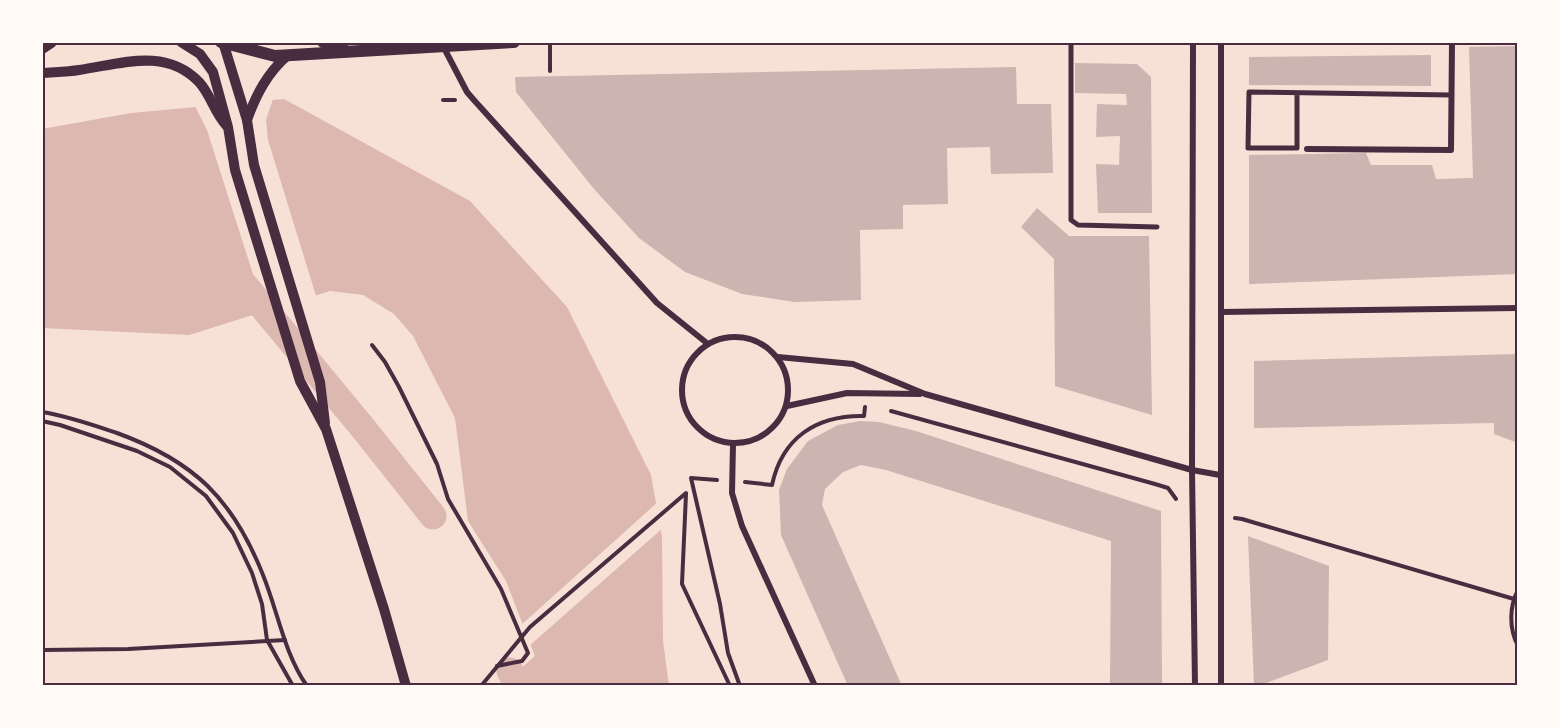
<svg xmlns="http://www.w3.org/2000/svg" width="1560" height="728" viewBox="0 0 1560 728" font-family="Helvetica,sans-serif">
  <rect width="100%" height="100%" fill="#f7e1d7"/>
  <path fill="#dcb8b0" d="M284,99L470,201L567,307L651,475L662,537L663,641L669,686H501L535,656L506,581L468,521L455,418L413,336L394,314L363,295L330,291L189,335L42,328V129L131,113Z"/>
  <g fill="#f7e1d7">
    <path d="M274,96L266,120L268,140L317,299L266,315L207,130L194,104Z"/>
    <path d="M659,501L664,527L528,647L520,626Z"/>
  </g>
  <g fill="none" stroke-linecap="round" stroke-linejoin="round">
    <g stroke="#dcb8b0" stroke-width="27">
      <path d="M242,282L363,428L433,516"/>
      <path d="M510,671L518,686"/>
    </g>
  </g>
  <g fill="#ccb4b1">
    <path d="M1518,46V274L1249,284V155L1366,153L1371,165H1432L1436,179L1473,178L1469,47Z"/>
    <path d="M1431,55V86L1249,85V57Z"/>
    <path d="M1075,63L1137,64L1151,77L1152,213H1098L1096,164L1119,165L1120,136L1096,137L1097,104L1127,105L1126,94L1075,93Z"/>
    <path d="M1016,67L1017,104H1051L1053,173L991,174L990,147L947,148L948,204L903,205V229L860,230L861,300L795,302L742,294L685,272L639,238L594,189L516,92L515,77Z"/>
    <path d="M1037,208L1069,236H1149L1152,415L1055,386L1054,259L1021,227Z"/>
    <path d="M1518,354V443L1494,434V423L1254,428V361Z"/>
    <path d="M860,421L879,422L916,431L1161,511L1162,686H1110L1111,541L886,470L861,465L843,472L825,489L822,505L902,686H848L781,535L779,490L787,469L808,441L838,425Z"/>
    <path d="M1248,536L1329,566L1328,660L1258,686H1254Z"/>
  </g>
  <g fill="none" stroke-linecap="round" stroke-linejoin="round">
    <g stroke="#4a2c40" stroke-width="4">
      <path d="M550,42V71"/>
      <path d="M443,100H455"/>
      <path d="M372,345L385,362L399,387L437,464L448,499L501,589L528,653L522,661L497,666"/>
      <path d="M891,411L1155,484L1168,488L1176,499"/>
      <path d="M42,412C68,416 93,425 117,433C194,461 233,499 263,575C278,612 284,653 307,686"/>
      <path d="M42,421L60,425L137,451L170,467L206,496L233,533L252,573L262,604L267,640L293,686"/>
      <path d="M717,480L691,478L720,604L728,653L740,686"/>
      <path d="M745,482L772,485C782,438 816,415 864,416L865,407"/>
      <path d="M686,494L682,584L730,686"/>
      <path d="M1235,518L1242,519L1514,599"/>
      <path d="M1518,590C1509,607 1509,629 1518,646"/>
      <path d="M42,650L128,649L285,640"/>
      <path d="M481,686L530,627L686,493"/>
    </g>
    <g stroke="#4a2c40" stroke-width="5">
      <path d="M1071,42V220L1078,225L1157,227"/>
      <path d="M1297,93V148H1248L1249,92L1451,95"/>
    </g>
    <g stroke="#4a2c40" stroke-width="6">
      <path d="M1193,42L1192,470L1195,686"/>
      <path d="M1221,42V686"/>
      <path d="M443,46L467,92L473,99L657,303L708,344"/>
      <path d="M1307,149L1451,150L1452,42"/>
      <path d="M1222,312L1518,308"/>
      <circle cx="735" cy="390" r="53"/>
      <path d="M778,357L853,364L925,394L1192,470L1220,475"/>
      <path d="M787,406L847,393L920,394"/>
      <path d="M733,444L732,493L742,526L815,686"/>
    </g>
    <g stroke="#4a2c40" stroke-width="10">
      <path d="M181,42L200,54L213,72L228,127L235,170L300,381L326,429L384,609L406,686"/>
      <path d="M223,42L247,120L254,165L320,382L325,423"/>
      <path d="M42,73C54,72 67,72 79,70C121,64 165,47 199,82C211,95 214,112 226,125"/>
      <path d="M247,120C256,95 267,73 288,55"/>
    </g>
    <g stroke="#4a2c40" stroke-width="12">
      <path d="M221,42L275,56L514,42"/>
      <path d="M323,42L343,48"/>
      <path d="M42,48L51,42"/>
    </g>
  </g>
  <rect width="1560" height="728" fill="none" stroke="#fffaf5" stroke-width="87"/>
  <rect x="44" y="44" width="1472" height="640" fill="none" stroke="#4a2c40" stroke-width="2"/>
</svg>
